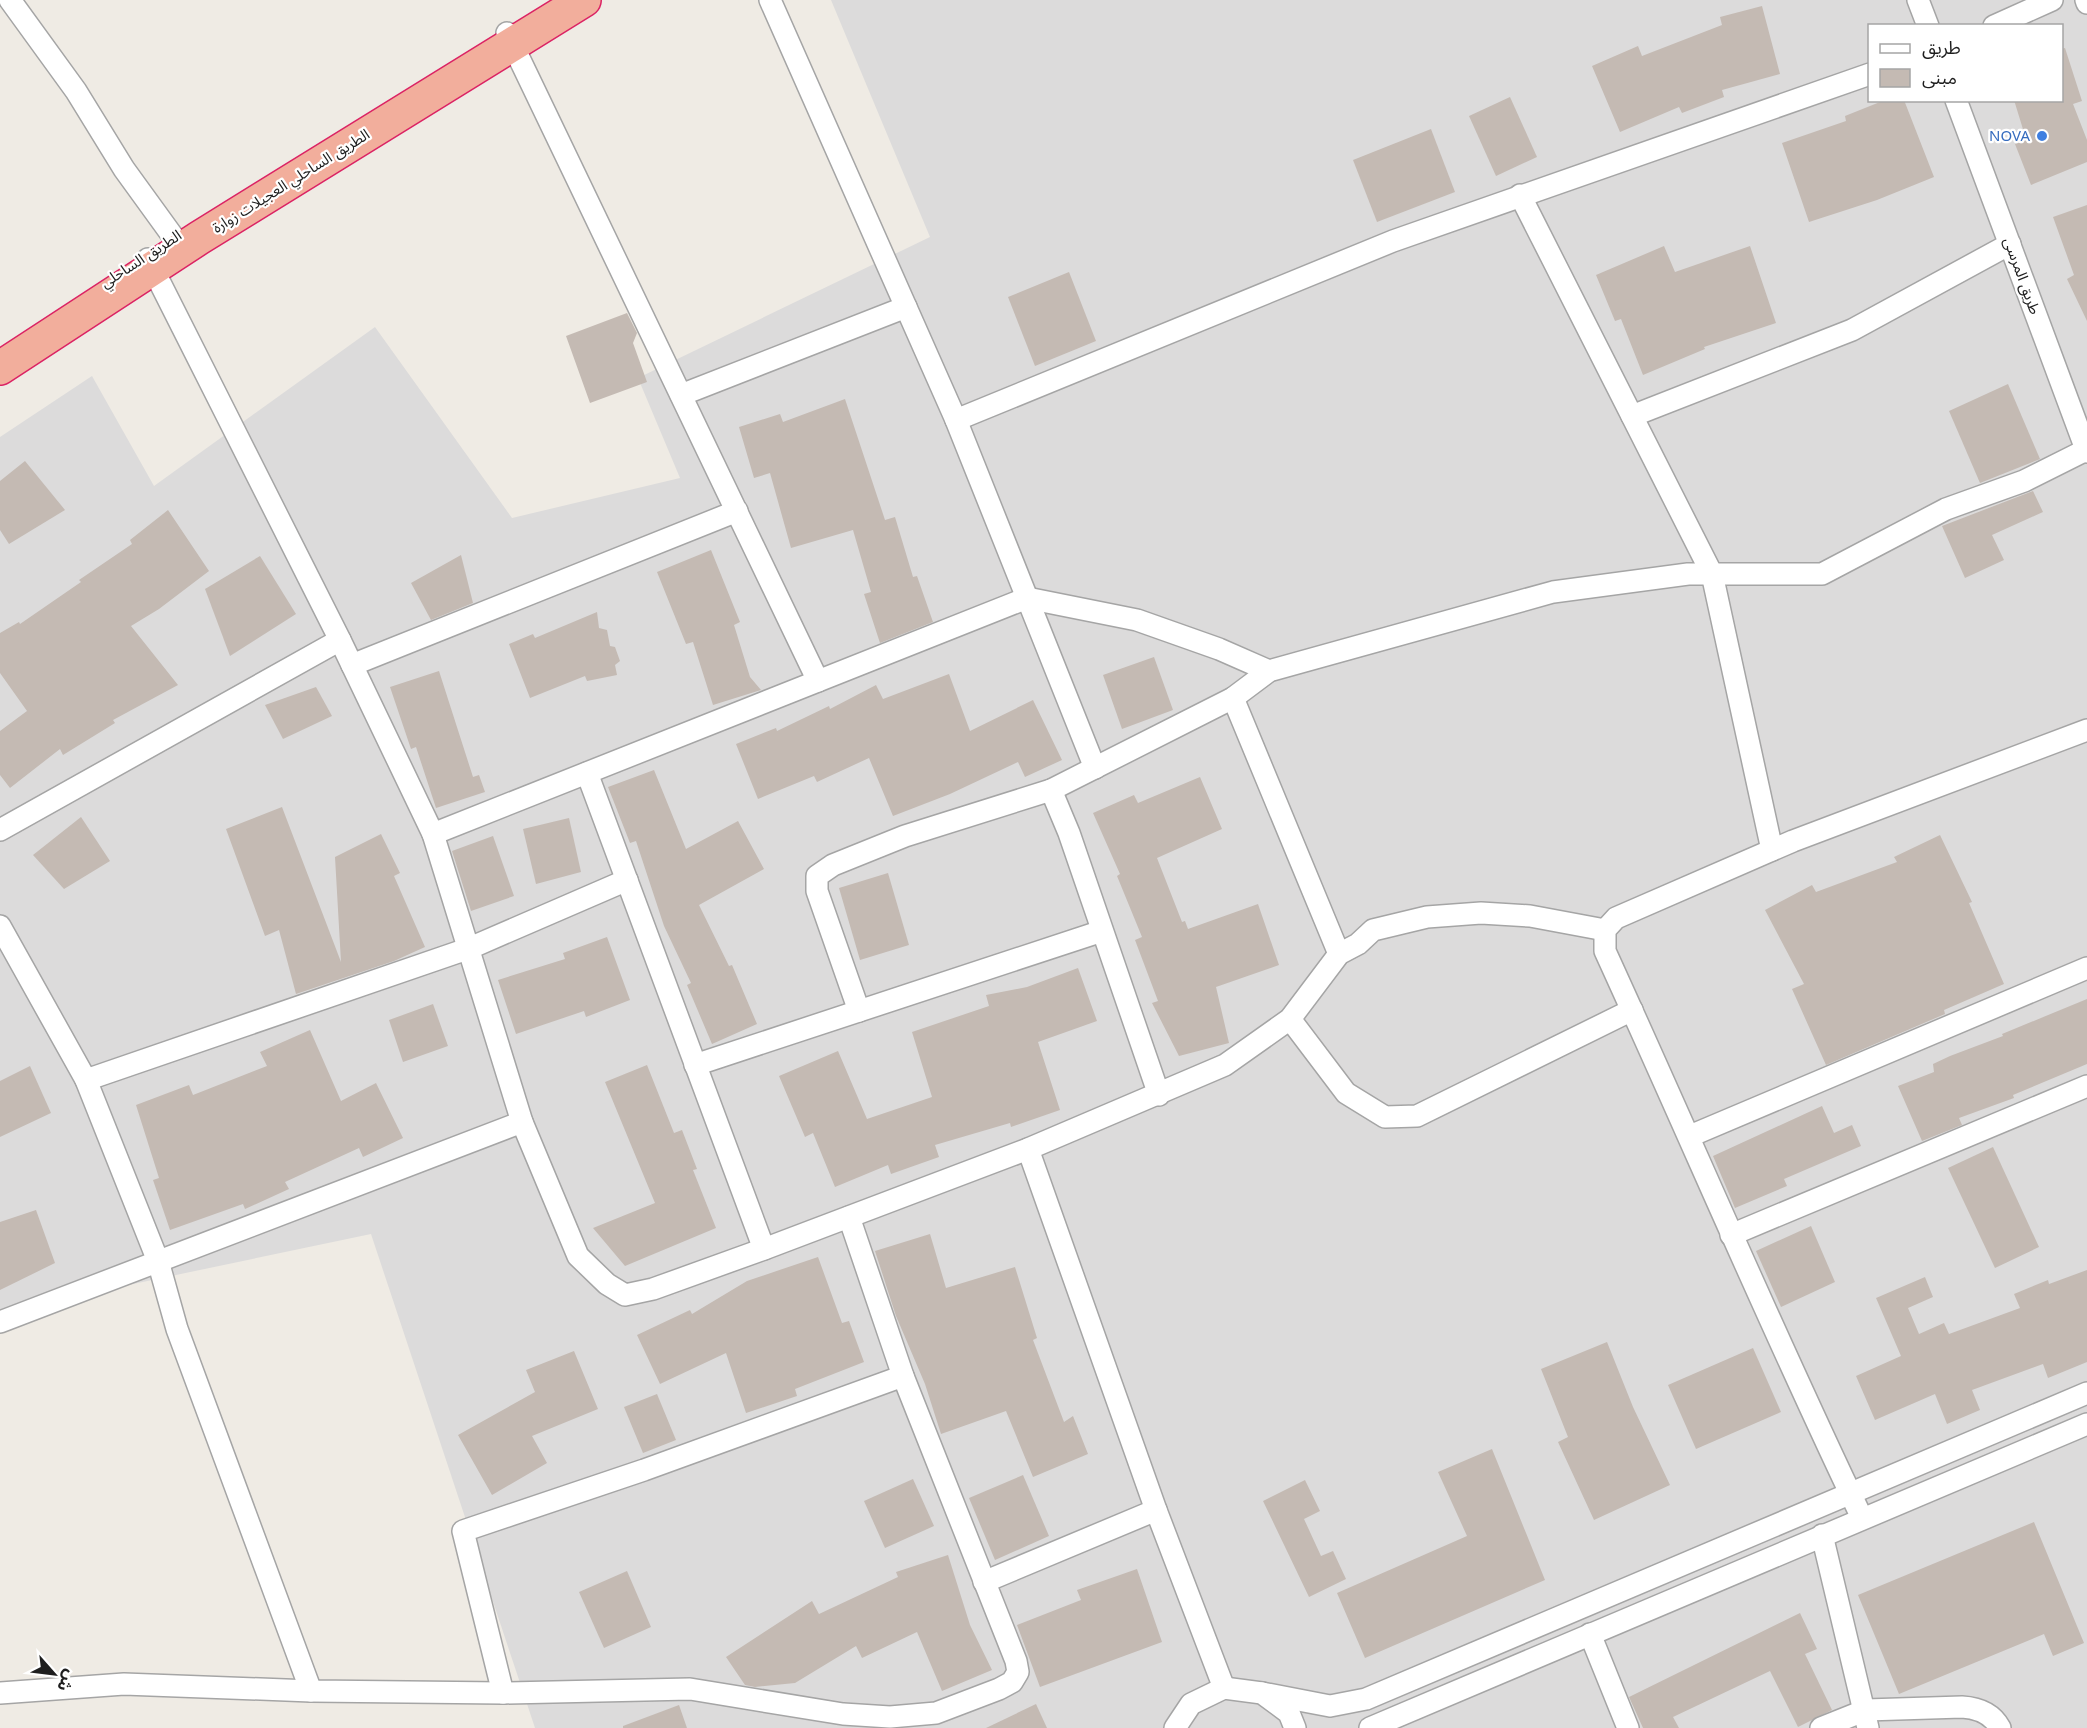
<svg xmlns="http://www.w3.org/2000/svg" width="2087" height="1728" viewBox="0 0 2087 1728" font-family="'Noto Sans','Noto Sans Arabic',sans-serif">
  <rect width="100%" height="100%" fill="#efebe4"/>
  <path fill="#dcdbdb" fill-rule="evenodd" d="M831,0H2087V1728H535L371,1234L0,1312V437L92,376L154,486L375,327L512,518L680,478L638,378L930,237ZM1870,26H2062V100H1870Z"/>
  <g fill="#c4bab3">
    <path d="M1762,6L1780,74L1722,90L1724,97L1682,113L1679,107L1620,132L1592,66L1638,46L1642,56L1722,25L1720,17Z"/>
    <path d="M2065,48L2082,101L2073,104L2087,140V162L2031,185L2015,144L2026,139L2014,100H2061V49Z"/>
    <path d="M1510,97L1537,157L1496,176L1469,116Z"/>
    <path d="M1885,100H1904L1934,177L1877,200L1809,222L1782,143L1846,121L1845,116Z"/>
    <path d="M1431,129L1455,192L1377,222L1353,160Z"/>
    <path d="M2087,205V321L2067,279L2074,275L2053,217Z"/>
    <path d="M1664,246L1675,272L1750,246L1776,323L1704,347L1705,349L1643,375L1621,319L1615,321L1596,275Z"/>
    <path d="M1069,272L1096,341L1035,366L1008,297Z"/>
    <path d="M627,313L637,333L633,343L647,382L590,403L566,336Z"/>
    <path d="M2008,384L2040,459L1980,483L1949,411Z"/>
    <path d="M845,399L885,520L895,517L913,577L917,576L933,622L880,643L864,594L871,592L853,530L791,548L770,473L754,478L739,427L780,414L783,422Z"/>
    <path d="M25,461L65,510L9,544L0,530V481Z"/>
    <path d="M2033,491L2043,512L1992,535L2004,560L1965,578L1942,526Z"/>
    <path d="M168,510L209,571L159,609L131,626L178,685L113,720L115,723L63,755L60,749L10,788L0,775V731L27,711L0,673V633L19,622L20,624L81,582L79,580L132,544L130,540Z"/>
    <path d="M711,550L740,622L734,625L750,677L761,690L713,705L693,642L686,644L657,572Z"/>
    <path d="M461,555L473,603L431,620L411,583Z"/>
    <path d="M260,556L296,614L230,656L205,589Z"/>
    <path d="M597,612L599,628L607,630L610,646L615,647L620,661L615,665L617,675L587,681L585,676L530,698L509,644L533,634L535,638Z"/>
    <path d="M1154,657L1173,710L1122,729L1103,675Z"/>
    <path d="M439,671L473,777L479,775L485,792L436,808L416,747L411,749L390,687Z"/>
    <path d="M949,674L970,731L1033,700L1062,760L1025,777L1018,762L950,794L893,816L869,758L817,782L814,776L758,799L736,744L776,728L777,731L829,706L830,709L876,685L883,699Z"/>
    <path d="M316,687L332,716L283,739L265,705Z"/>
    <path d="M654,770L686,849L738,821L764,869L699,905L729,966L732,965L757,1024L712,1044L687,985L691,983L664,926L636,841L630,843L608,787Z"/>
    <path d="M1200,777L1222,829L1157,858L1182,922L1185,921L1188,929L1258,904L1279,965L1216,987L1229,1043L1179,1056L1152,1003L1158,1001L1135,940L1142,937L1117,876L1120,874L1093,813L1134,795L1138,803Z"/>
    <path d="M282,807L341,962L335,857L381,834L400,873L394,876L425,947L394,961L296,994L279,930L265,936L226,829Z"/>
    <path d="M81,817L110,861L64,889L33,855Z"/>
    <path d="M569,818L581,872L536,884L523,829Z"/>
    <path d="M1940,835L1972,902L1969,903L2004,984L1944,1010L1945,1014L1826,1065L1792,989L1804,984L1765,910L1812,885L1816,892L1897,862L1894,857Z"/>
    <path d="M493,836L514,896L471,911L452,851Z"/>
    <path d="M888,873L909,945L860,960L839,888Z"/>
    <path d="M607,937L630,1000L586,1017L584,1011L516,1034L498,980L565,959L563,953Z"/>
    <path d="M1078,968L1097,1021L1038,1042L1060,1110L1011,1127L1010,1123L935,1145L939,1157L891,1174L888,1165L835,1187L813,1133L805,1137L779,1076L838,1051L867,1119L932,1097L912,1032L989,1006L986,995L1027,987Z"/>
    <path d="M2087,999V1064L2013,1095L2014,1098L1959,1118L1962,1125L1922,1141L1898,1086L1934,1072L1933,1064L1950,1056L2003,1036L2002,1034Z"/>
    <path d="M433,1004L448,1046L403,1062L389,1020Z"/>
    <path d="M310,1030L341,1101L376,1083L403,1138L363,1157L359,1148L285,1182L289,1189L245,1209L243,1204L170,1230L153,1180L159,1178L136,1105L189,1085L193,1095L267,1066L260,1052Z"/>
    <path d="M647,1065L674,1133L682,1130L697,1169L693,1170L716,1228L625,1266L593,1228L655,1203L605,1082Z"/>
    <path d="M30,1066L51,1113L0,1137V1081Z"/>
    <path d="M1822,1106L1834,1133L1852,1125L1861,1146L1784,1179L1787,1186L1735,1208L1713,1156Z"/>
    <path d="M1993,1147L2039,1247L1995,1268L1948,1168Z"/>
    <path d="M36,1210L55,1263L0,1290V1222Z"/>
    <path d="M1811,1226L1835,1282L1781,1307L1756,1251Z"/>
    <path d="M930,1234L946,1288L1015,1267L1037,1338L1033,1340L1064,1422L1073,1416L1088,1454L1033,1477L1006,1411L941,1434L925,1384L896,1316L875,1251Z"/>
    <path d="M818,1257L842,1323L849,1321L864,1362L795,1389L797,1396L746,1413L726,1353L660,1384L637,1335L690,1310L692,1314L747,1281Z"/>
    <path d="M2087,1270V1362L2048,1378L2043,1364L1972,1390L1980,1410L1947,1424L1935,1394L1875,1420L1856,1376L1901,1356L1876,1298L1925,1277L1933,1297L1908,1308L1919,1334L1944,1323L1949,1334L2020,1308L2014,1294L2048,1280L2049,1284Z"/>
    <path d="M1607,1342L1633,1407L1670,1485L1594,1520L1558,1442L1568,1437L1541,1369Z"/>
    <path d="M1753,1348L1781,1412L1696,1449L1668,1385Z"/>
    <path d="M574,1351L598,1409L532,1436L547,1463L492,1495L458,1435L535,1392L526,1370Z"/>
    <path d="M657,1394L676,1440L643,1453L624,1407Z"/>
    <path d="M1492,1449L1545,1580L1365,1658L1337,1593L1467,1536L1438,1472Z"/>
    <path d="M1023,1475L1049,1536L995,1560L969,1498Z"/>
    <path d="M913,1479L934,1526L885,1548L864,1501Z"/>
    <path d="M1305,1480L1320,1511L1304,1519L1321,1556L1333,1551L1346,1579L1309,1597L1263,1501Z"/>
    <path d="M2034,1522L2084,1643L2053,1656L2044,1634L1899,1694L1858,1595Z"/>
    <path d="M948,1555L970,1625L992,1670L942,1691L917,1632L862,1658L856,1646L795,1683L755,1687L745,1685L726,1657L812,1601L819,1614L898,1577L896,1572Z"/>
    <path d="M1137,1569L1162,1642L1040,1687L1017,1625L1081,1600L1077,1590Z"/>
    <path d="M627,1571L651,1627L604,1648L579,1592Z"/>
    <path d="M1800,1613L1817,1649L1805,1654L1832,1710L1798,1727L1770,1671L1673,1717L1679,1728H1643L1629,1697Z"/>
    <path d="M1036,1704L1047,1728H986Z"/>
    <path d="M679,1705L687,1728H623V1726Z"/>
  </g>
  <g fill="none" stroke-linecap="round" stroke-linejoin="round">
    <g stroke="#a5a5a5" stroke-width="24">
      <g id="minor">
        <path d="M10,0L76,91L124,169L174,238"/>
        <path d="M770,0L956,420L1393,241L1870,74"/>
        <path d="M1918,0L1928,26"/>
        <path d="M2086,0L2087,3"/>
        <path d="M1994,26L2052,0"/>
        <path d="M507,33L818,681"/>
        <path d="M1956,100L2087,452"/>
        <path d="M1520,195L1712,574L1772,850"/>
        <path d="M148,259L340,640L433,834L522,1122L578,1256L607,1284L625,1295L653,1289L764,1249L1028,1149L1225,1065L1290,1019L1339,954L1358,944L1373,930L1427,917L1481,913L1530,916L1605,930"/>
        <path d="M681,395L906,307"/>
        <path d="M1632,416L1852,330L2010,244"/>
        <path d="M956,420L1095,768"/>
        <path d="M352,665L737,511"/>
        <path d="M1233,698L1339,954"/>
        <path d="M587,773L764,1249"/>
        <path d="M1051,790L1069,833L1159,1095"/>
        <path d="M0,830L340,640"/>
        <path d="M433,834L1027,598L1137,620L1219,649L1269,671"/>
        <path d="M0,926L86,1080L158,1261L177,1329L311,1691"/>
        <path d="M859,1011L817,891V876L833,865L905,836L1051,790L1233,698L1269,671L1553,592L1688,574H1822L1946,509L2024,481L2086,450"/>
        <path d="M1290,1019L1346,1093L1385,1117L1417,1116L1632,1010"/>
        <path d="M695,1065L1102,931"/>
        <path d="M86,1080L470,948L627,880"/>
        <path d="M1690,1136L2087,968"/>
        <path d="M1028,1149L1156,1510L1224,1688"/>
        <path d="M1731,1235L2087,1086"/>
        <path d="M0,1322L522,1122"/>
        <path d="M1862,1518C1772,1331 1691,1139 1605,951V930L1616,918L1793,841L2087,730"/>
        <path d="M1822,1535L1868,1728"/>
        <path d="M984,1582L1156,1510"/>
        <path d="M1590,1634L1628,1728"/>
        <path d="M0,1693L124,1684L311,1691L503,1693L690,1689L843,1714L890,1717L936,1713L999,1689L1012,1682L1018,1672L1016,1661L903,1376L849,1217"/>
        <path d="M503,1693L463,1531L644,1470L903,1376"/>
        <path d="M1262,1693L1330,1706L1366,1699L2087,1393"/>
        <path d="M1175,1728L1191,1704L1224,1688L1262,1693L1289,1713L1295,1728"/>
        <path d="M1370,1728L2087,1424"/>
        <path d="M1821,1728L1866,1710L1962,1707C1978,1708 1992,1713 2000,1728"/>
      </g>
    </g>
    <g stroke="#db2364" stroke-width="36">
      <path id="trunk" d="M0,368L199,238L584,0"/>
    </g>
    <use href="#minor" stroke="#fff" stroke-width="21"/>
    <use href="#trunk" stroke="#f2ae9c" stroke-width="33"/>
  </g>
  <circle fill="#3f7fe0" stroke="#fff" stroke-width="2" cx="2042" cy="136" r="6"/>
  <g text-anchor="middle" stroke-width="4.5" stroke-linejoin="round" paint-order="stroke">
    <g font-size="15" fill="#366cbe" stroke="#fff" text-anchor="end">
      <text x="2030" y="141">NOVA</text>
    </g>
    <g font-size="15" fill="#1e1e1e" stroke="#fff">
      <text transform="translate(291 181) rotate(-32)" y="5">الطريق الساحلي العجيلات زوارة</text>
      <text transform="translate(141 259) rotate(-33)" y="5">الطريق الساحلي</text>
      <text transform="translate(2022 276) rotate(70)" y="5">طريق المرسى</text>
    </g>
  </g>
  <rect x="1868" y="24" width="195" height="78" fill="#ffffff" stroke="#a5a5a5" stroke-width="1.5"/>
  <rect x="1880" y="44" width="30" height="9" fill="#ffffff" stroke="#a5a5a5" stroke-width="1.5"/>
  <text x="1922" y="54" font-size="18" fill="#1e1e1e">طريق</text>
  <rect x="1880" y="69" width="30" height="18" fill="#c4bab3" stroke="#a5a5a5" stroke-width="1.5"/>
  <text x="1922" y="84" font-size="18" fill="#1e1e1e">مبنى</text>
  <g transform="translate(54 1674) rotate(118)" stroke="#ffffff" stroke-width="4.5" paint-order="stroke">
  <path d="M0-4.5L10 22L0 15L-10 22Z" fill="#1e1e1e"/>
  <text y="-9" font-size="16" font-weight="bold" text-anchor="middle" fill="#1e1e1e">ش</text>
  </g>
</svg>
